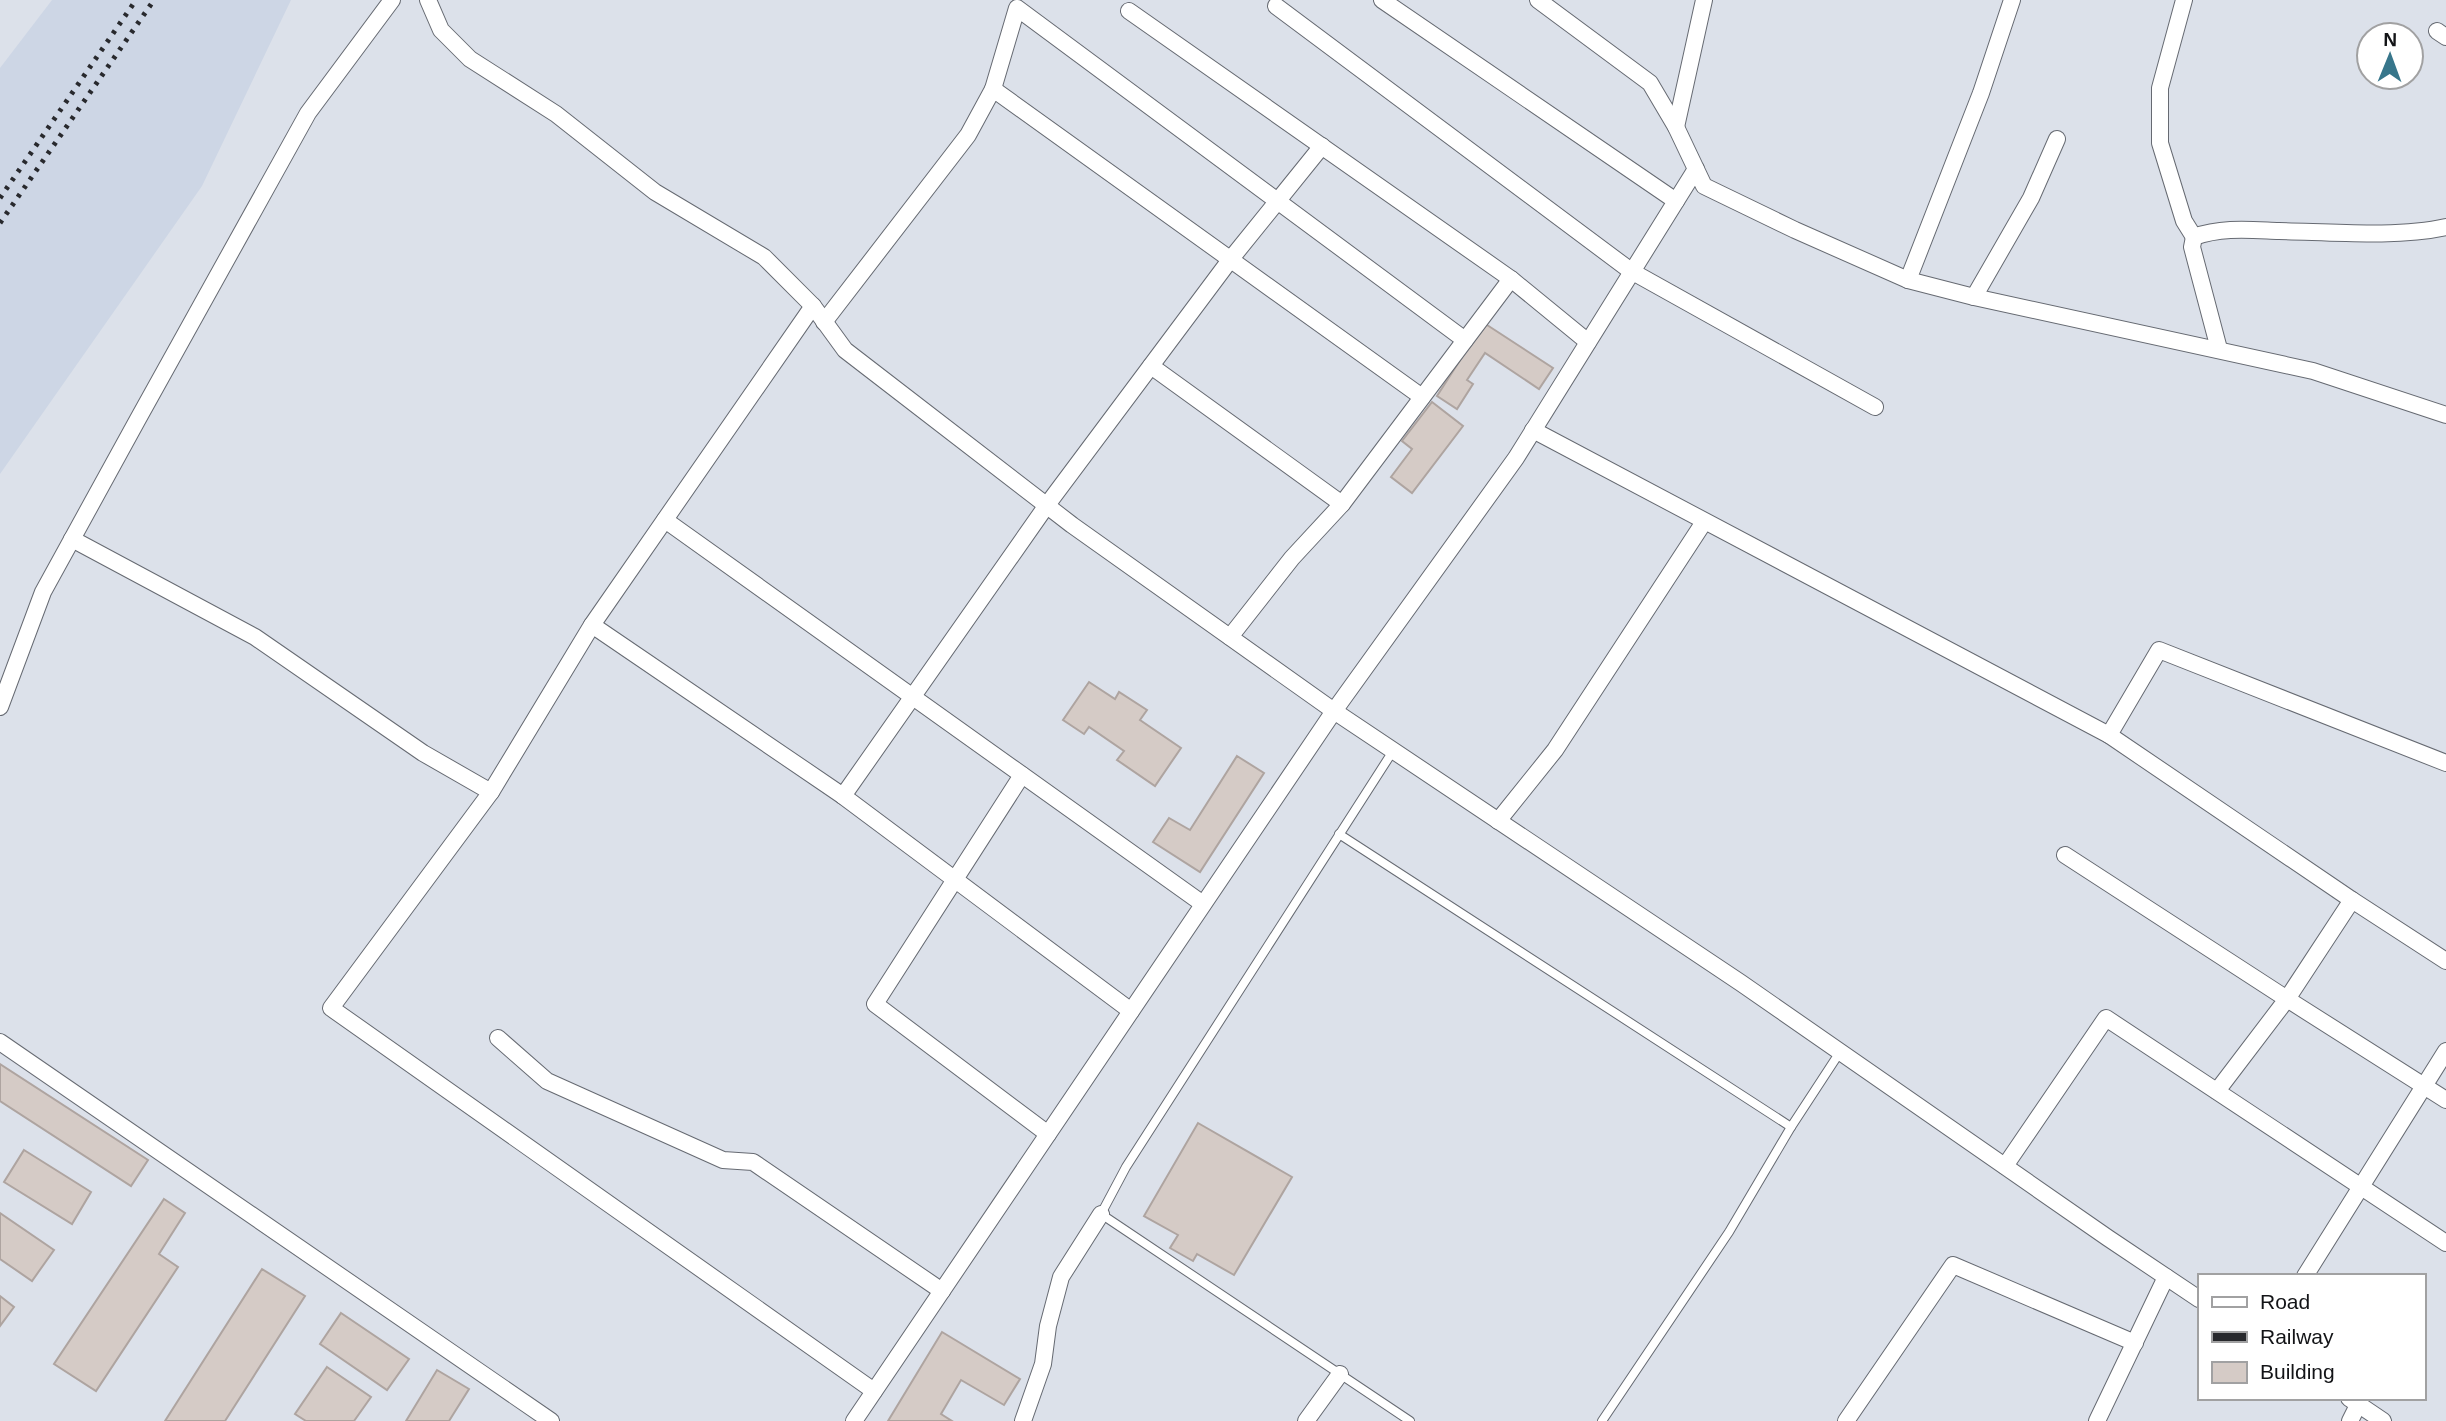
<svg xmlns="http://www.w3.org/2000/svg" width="2446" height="1421" viewBox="0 0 2446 1421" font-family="Helvetica,sans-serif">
  <rect width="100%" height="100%" fill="#dce1ea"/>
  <path fill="#cdd6e5" d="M52,0H291L202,186L0,474V68Z"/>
  <g fill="#d5cbc6" stroke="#aea4a0" stroke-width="2">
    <path d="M1484,323L1553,368L1539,389L1485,353L1467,380L1473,384L1457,409L1437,396Z"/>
    <path d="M1432,402L1463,426L1412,493L1391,477L1412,449L1402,441Z"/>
    <path d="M1089,682L1115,699L1119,692L1147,710L1140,720L1181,748L1155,786L1117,760L1124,751L1089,727L1084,734L1063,720Z"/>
    <path d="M1237,756L1264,773L1200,872L1153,842L1169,818L1190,830Z"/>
    <path d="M0,1064L148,1160L131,1186L0,1101Z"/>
    <path d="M1198,1123L1292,1177L1234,1275L1197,1254L1193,1261L1170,1248L1178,1235L1144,1216Z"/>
    <path d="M24,1150L91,1192L72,1224L4,1182Z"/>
    <path d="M164,1199L185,1213L159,1254L178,1267L96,1391L54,1364Z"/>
    <path d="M0,1213L54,1250L32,1281L0,1259Z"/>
    <path d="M262,1269L305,1296L225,1421H165Z"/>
    <path d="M0,1296L14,1307L0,1326Z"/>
    <path d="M341,1313L409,1359L387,1390L320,1344Z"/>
    <path d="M942,1332L1020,1379L1004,1405L961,1380L941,1414L952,1421H888Z"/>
    <path d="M327,1367L371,1397L354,1421H306L295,1414Z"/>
    <path d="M437,1370L469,1389L449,1421H406Z"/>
  </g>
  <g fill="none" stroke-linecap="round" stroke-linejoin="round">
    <g stroke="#666a72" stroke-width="10">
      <g id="lane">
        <path d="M1393,751L1126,1167L1101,1214L1410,1421"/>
        <path d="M1339,834L1791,1127"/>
        <path d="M1602,1421L1729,1232L1791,1127L1840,1052"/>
      </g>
    </g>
    <g stroke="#666a72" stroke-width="18">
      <g id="street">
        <path d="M428,0L441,30L470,59L556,114L655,192L764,257L813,306L845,350L1072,525L1334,711L1741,983L2108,1238L2199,1299"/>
        <path d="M1382,0L1676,201"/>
        <path d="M1538,0L1650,83L1676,127L1704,186L1795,230L1908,280L1974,297L2313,371L2446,415"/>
        <path d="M2184,0L2160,88V143L2184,221L2194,237"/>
        <path d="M1276,6L1631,271L1875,407"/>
        <path d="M1129,11L1511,279"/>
        <path d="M2437,31L2446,37"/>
        <path d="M993,89L1017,8L1465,340"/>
        <path d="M1676,127L1704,0"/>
        <path d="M1908,280L1981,93L2012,0"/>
        <path d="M1974,297L2031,198L2057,139"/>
        <path d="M813,306L592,625L843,796L1047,505L1230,260L1322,146"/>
        <path d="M824,322L968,135L993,89L1422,397"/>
        <path d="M2219,349L2192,247L2194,237C2222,227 2250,230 2279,231C2329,232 2398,238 2446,227"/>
        <path d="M1151,366L1342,504L1511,279L1588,342"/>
        <path d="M1533,430L2109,735"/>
        <path d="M665,520L1203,904"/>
        <path d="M72,539L255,637L423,753L491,792L592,625"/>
        <path d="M1230,637L1292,558L1342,504"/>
        <path d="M0,707L43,592L138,419L308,113L392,0"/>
        <path d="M1022,775L875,1004L1048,1134"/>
        <path d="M491,792L331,1008L874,1391"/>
        <path d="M843,796L1131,1011"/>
        <path d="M1498,821L1555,750L1704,522"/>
        <path d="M2065,855L2287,999L2217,1091"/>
        <path d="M2352,900L2109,735L2159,650L2446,763"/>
        <path d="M2446,961L2352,900L2287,999L2446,1100"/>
        <path d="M498,1038L547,1081L723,1160L753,1162L942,1291"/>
        <path d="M0,1042L551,1421"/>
        <path d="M2005,1166L2106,1018L2446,1243"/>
        <path d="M2305,1276L2446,1051"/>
        <path d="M2349,1398L2383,1421"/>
        <path d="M854,1421L1334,711L1516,458L1696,169"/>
        <path d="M1023,1421L1043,1364L1048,1326L1061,1277L1101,1214"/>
        <path d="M1306,1421L1340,1374"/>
        <path d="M1846,1421L1953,1265L2135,1343"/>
        <path d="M2097,1421L2166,1277"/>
        <path d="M2350,1421L2358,1405"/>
      </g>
    </g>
    <use href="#lane" stroke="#fff" stroke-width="8"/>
    <use href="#street" stroke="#fff" stroke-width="16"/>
    <g stroke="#28292d" stroke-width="5" stroke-dasharray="3.5 7" stroke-linecap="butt">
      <path d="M0,198L136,0"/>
      <path d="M0,223L154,0"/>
    </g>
  </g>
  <rect x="2198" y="1274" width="228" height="126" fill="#ffffff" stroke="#a1a1a2" stroke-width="2"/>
  <rect x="2212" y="1297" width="35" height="10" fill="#ffffff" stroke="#a1a1a2" stroke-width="2"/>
  <text x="2260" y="1309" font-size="21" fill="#131417">Road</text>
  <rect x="2212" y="1332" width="35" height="10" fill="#28292d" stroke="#a1a1a2" stroke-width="2"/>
  <text x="2260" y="1344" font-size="21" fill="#131417">Railway</text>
  <rect x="2212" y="1362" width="35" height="21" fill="#d5cbc6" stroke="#a1a1a2" stroke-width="2"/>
  <text x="2260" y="1379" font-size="21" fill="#131417">Building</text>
  <g transform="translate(2390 56) rotate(1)"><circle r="33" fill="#ffffff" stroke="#a1a1a2" stroke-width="2"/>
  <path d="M0-5L12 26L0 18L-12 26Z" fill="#37768b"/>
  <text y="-10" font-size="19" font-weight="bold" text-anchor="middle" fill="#131417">N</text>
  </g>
</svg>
